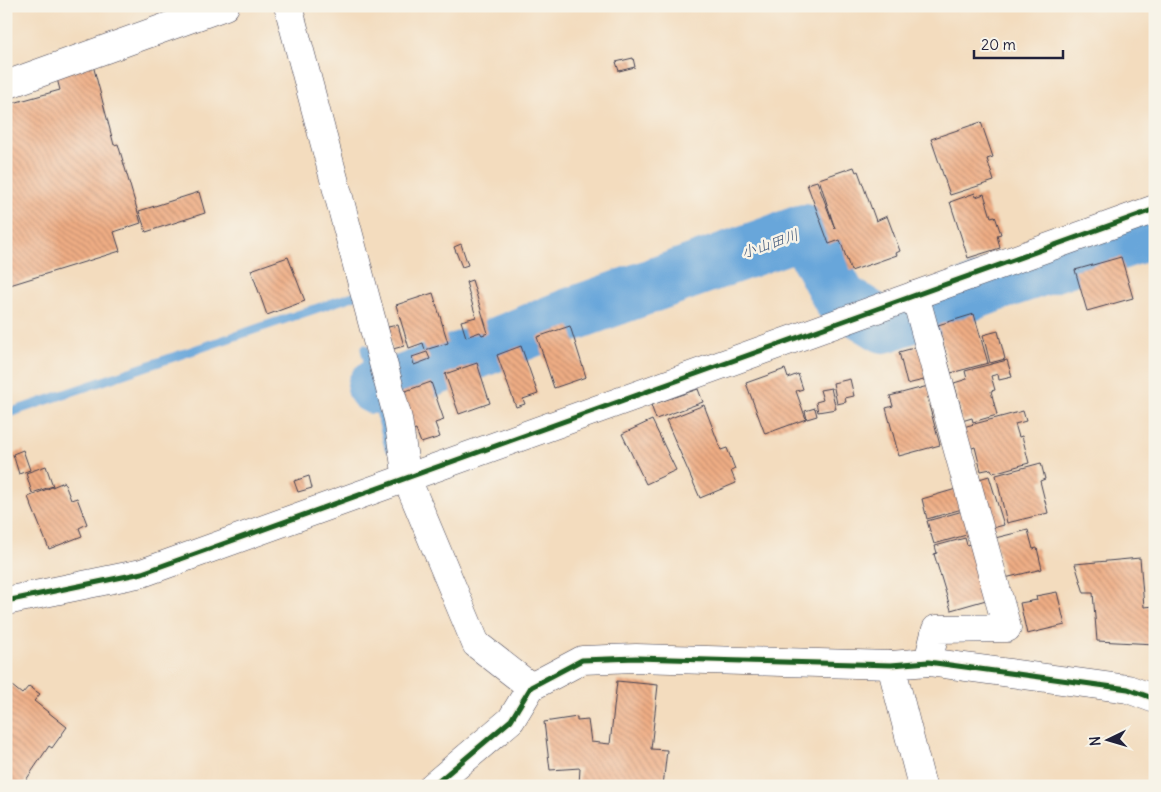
<svg xmlns="http://www.w3.org/2000/svg" width="1161" height="792" viewBox="0 0 1161 792" font-family="Delius,'Klee One',sans-serif">
  <defs>
    <pattern id="building-back-hatch" width="6" height="6" patternUnits="userSpaceOnUse" patternTransform="scale(1.25)"><rect width="6" height="6" fill="#efad84"/><path d="M-1 5l2 2M0 0l6 6M5-1l2 2" fill="none" stroke="#c18c6d"/></pattern>
  </defs>
  <rect width="100%" height="100%" fill="#f7f3e8"/>
  <filter id="ink" filterUnits="userSpaceOnUse"><feTurbulence type="fractalNoise" baseFrequency=".02" numOctaves="2"/><feDisplacementMap in="SourceGraphic" scale="10" xChannelSelector="R" yChannelSelector="G"/><feConvolveMatrix kernelMatrix="1 2 1 2 8 2 1 2 1" color-interpolation-filters="sRGB"/></filter>
  <filter id="wash" filterUnits="userSpaceOnUse"><feTurbulence type="fractalNoise" baseFrequency=".0096" numOctaves="4" result="noise"/><feDisplacementMap in="SourceGraphic" scale="20" xChannelSelector="R" yChannelSelector="G"/><feGaussianBlur stdDeviation="1.12" result="paint"/><feColorMatrix in="noise" values="0 0 0 0 0 0 0 0 0 0 0 0 0 0 0 0 0 1.4 0 .05"/><feComposite in="paint" operator="in"/></filter>
  <g filter="url(#wash)">
    <rect width="100%" height="100%" fill="#f3dcbe"/>
    <g fill="none" stroke-linecap="round" stroke-linejoin="round">
      <g stroke="#68a6da" stroke-width="9">
        <path d="M365,349L389,448"/>
        <path d="M6,414L353,296"/>
      </g>
      <path stroke="#68a6da" stroke-width="54" d="M374,387L405,381L567,316L804,231L840,299L884,326L998,284L1155,231"/>
    </g>
    <g id="blocks">
      <g fill="url(#building-back-hatch)">
        <path d="M633,58L635,67L619,71L616,62Z"/>
        <path d="M93,65L114,145L118,144L141,223L114,232L120,251L10,285L6,273V105L60,90L56,75Z"/>
        <path d="M981,122L993,157L987,159L994,181L950,195L931,139Z"/>
        <path d="M854,167L856,172L858,171L876,221L887,216L900,251L896,253L897,255L851,271L840,240L829,244L807,184L817,181L835,229L819,179Z"/>
        <path d="M199,192L205,213L146,232L139,211Z"/>
        <path d="M975,193L976,197L984,194L991,217L995,216L1001,234L997,235L1000,248L968,258L950,202Z"/>
        <path d="M461,244L468,265L462,267L454,247Z"/>
        <path d="M288,257L305,301L267,315L251,270Z"/>
        <path d="M1121,257L1133,298L1087,311L1075,270Z"/>
        <path d="M472,280L488,333L482,335L480,332L466,337L461,321L476,317L466,282Z"/>
        <path d="M433,293L448,343L425,350L423,343L409,348L396,305Z"/>
        <path d="M974,314L988,363L951,373L938,325Z"/>
        <path d="M398,325L404,346L393,349L388,327Z"/>
        <path d="M570,326L586,377L554,388L537,337Z"/>
        <path d="M998,331L1005,359L990,363L983,335Z"/>
        <path d="M521,346L538,394L523,399L525,404L516,407L497,355Z"/>
        <path d="M921,346L928,379L907,384L899,352Z"/>
        <path d="M427,352L430,359L414,365L412,357Z"/>
        <path d="M1007,360L1012,377L999,380L998,374L991,376L995,390L991,391L997,415L973,422L972,418L962,421L960,413L962,412L954,383L967,379L965,371Z"/>
        <path d="M477,363L490,403L459,414L445,374Z"/>
        <path d="M785,369L788,378L798,374L803,389L796,391L806,419L765,434L746,383Z"/>
        <path d="M850,379L854,396L845,398L846,402L837,404L833,383Z"/>
        <path d="M431,382L444,420L435,423L440,437L421,443L416,430L413,431L400,393Z"/>
        <path d="M928,386L931,397L927,398L940,445L899,456L886,408L893,406L890,396Z"/>
        <path d="M831,388L836,409L818,412L816,402L823,400L820,390Z"/>
        <path d="M698,389L703,402L656,419L651,405Z"/>
        <path d="M704,405L721,450L727,448L735,469L731,471L736,483L700,498L666,420Z"/>
        <path d="M815,408L817,416L807,419L805,411Z"/>
        <path d="M1023,411L1026,421L1015,424L1019,437L1022,436L1029,463L993,473L991,469L981,471L975,447L969,449L963,427Z"/>
        <path d="M652,420L676,470L646,484L622,434Z"/>
        <path d="M23,450L30,470L19,474L13,454Z"/>
        <path d="M1041,463L1045,479L1040,481L1048,513L1007,523L996,475Z"/>
        <path d="M46,466L53,486L32,493L26,473Z"/>
        <path d="M309,476L312,488L298,492L294,481Z"/>
        <path d="M989,476L1004,525L989,529L976,480Z"/>
        <path d="M64,482L71,500L77,498L87,524L79,528L82,536L49,549L28,497Z"/>
        <path d="M956,489L962,509L927,519L922,499Z"/>
        <path d="M963,511L970,534L934,544L927,521Z"/>
        <path d="M1028,530L1033,549L1037,548L1042,569L1005,578L995,538Z"/>
        <path d="M965,538L967,545L970,544L986,600L951,610L934,554L937,553L935,546Z"/>
        <path d="M1140,558L1144,607L1155,606V644L1097,641L1093,593H1084L1075,564Z"/>
        <path d="M1057,592L1065,625L1027,634L1020,603L1037,600L1036,596Z"/>
        <path d="M6,681L22,694L29,686L40,694L34,701L67,727L52,748L49,746L22,786H10L6,783Z"/>
        <path d="M617,681L658,685L651,749L667,750L663,786L579,785L580,768L550,770L544,722L577,717V721L588,720L591,742L610,744Z"/>
      </g>
    </g>
  </g>
  <g filter="url(#ink)">
    <use href="#blocks" fill-opacity="0" stroke="#413e4f" stroke-width="1"/>
    <g fill="none" stroke-linecap="round" stroke-linejoin="round">
      <g stroke="#413e4f" stroke-width="29">
        <g id="minor">
          <path d="M288,6L398,419L407,479L476,644L531,687"/>
          <path d="M6,85L225,6"/>
          <path d="M915,295L1007,628L936,629L928,662"/>
          <path d="M6,601L142,573L1155,209"/>
          <path d="M891,665L922,786"/>
          <path d="M433,786L511,720L531,687L582,660L636,658L891,665L928,662L1128,689L1155,699"/>
        </g>
      </g>
      <use href="#minor" stroke="#fff" stroke-width="28"/>
      <g stroke="#f7f3e8" stroke-width="8">
        <g id="cycleway">
          <path d="M6,601L142,573L1155,209"/>
          <path d="M433,786L511,720L531,687L582,660L636,658L891,665L928,662L1128,689L1155,699"/>
        </g>
      </g>
      <use href="#cycleway" stroke="#1b5e20" stroke-width="5"/>
    </g>
  </g>
  <g text-anchor="middle" stroke-width="5" stroke-linejoin="round" paint-order="stroke">
    <g font-size="15" font-style="italic" fill="#3e577b" stroke="#f7f3e8">
      <text transform="translate(770 244) rotate(-19)" y="5">小山田川</text>
    </g>
  </g>
  <rect width="1161" height="792" fill="none" stroke="#f7f3e8" stroke-width="25"/>
  <g transform="translate(1108 740) rotate(265)" stroke="#f7f3e8" stroke-width="4" paint-order="stroke">
  <path d="M0-4L9 19L0 12L-9 19Z" fill="#22223b"/>
  <text y="-8" font-size="14" font-weight="bold" text-anchor="middle" fill="#22223b">N</text>
  </g>
  <path d="M974 50v8h89v-8" fill="none" stroke="#22223b" stroke-width="2.5"/>
  <text x="981" y="50" font-size="15" fill="#22223b" stroke="#f7f3e8" stroke-width="4" paint-order="stroke">20 m</text>
</svg>
